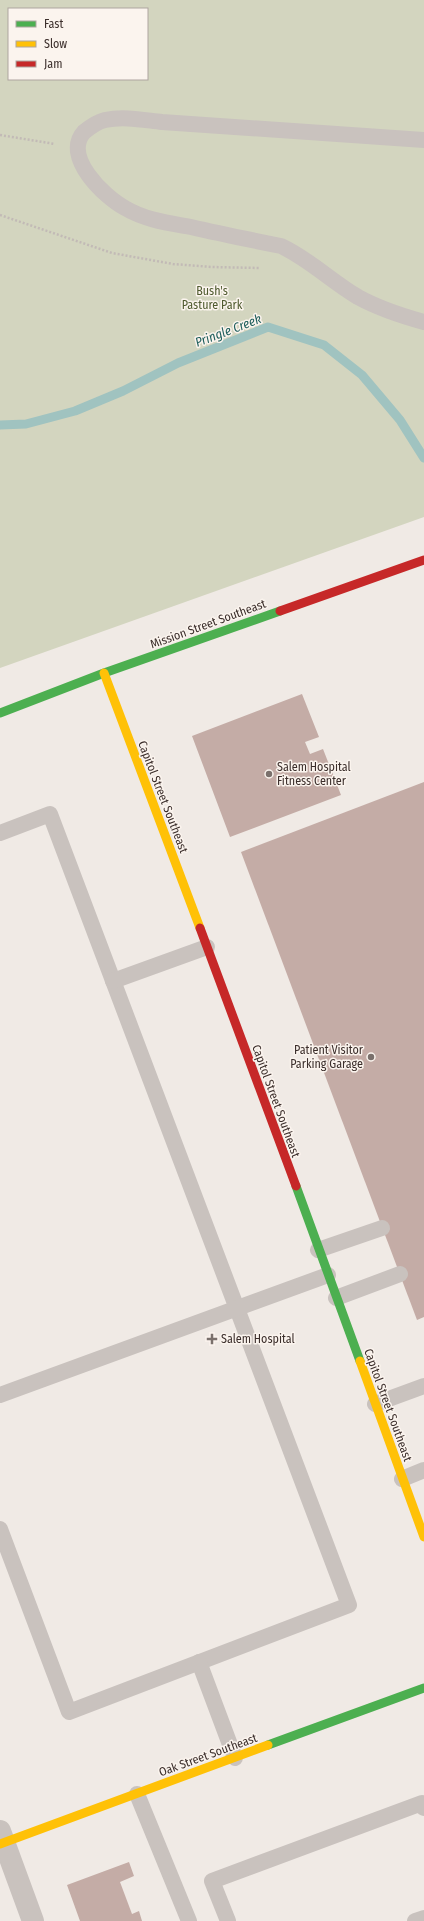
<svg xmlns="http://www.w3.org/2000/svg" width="424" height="1921" viewBox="0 0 424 1921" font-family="'Fira Sans Condensed',sans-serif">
  <rect width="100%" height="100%" fill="#f0eae5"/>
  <path fill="#d3d5bf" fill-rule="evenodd" d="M0,0H424V517L0,668ZM9,9H147V79H9Z"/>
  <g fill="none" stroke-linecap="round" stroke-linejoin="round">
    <path stroke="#a0c3c0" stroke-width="9" d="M0,425L26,424L75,411L123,391L178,363L268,327L324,345L362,375L400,420L424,458"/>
  </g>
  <g fill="#c4aca6">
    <path d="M302,694L319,737L305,742L310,754L323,749L341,795L230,837L192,736Z"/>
    <path d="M424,782V1317L417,1320L241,852Z"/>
    <path d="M129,1862L134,1876L120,1882L132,1914L139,1911L142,1921H80L67,1885Z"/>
  </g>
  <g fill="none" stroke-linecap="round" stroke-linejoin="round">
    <g stroke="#c2bab6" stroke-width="2.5" stroke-dasharray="2 2" stroke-linecap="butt">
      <path d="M0,135L55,144"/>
      <path d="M0,215L112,253L173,264L212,267L260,268"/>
    </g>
    <g stroke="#c9c2be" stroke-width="16">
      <path d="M424,140L162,122C143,120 124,116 105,120C97,122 90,127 84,132C62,156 104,197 125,208C145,220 169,223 191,227C221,234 251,240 281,246C309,259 331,281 358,297C378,308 402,316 424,322"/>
      <path d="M0,833L50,814L349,1605L69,1712L0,1529"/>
      <path d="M113,981L207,947"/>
      <path d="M318,1250L382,1228"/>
      <path d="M336,1298L400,1274"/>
      <path d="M0,1395L328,1275"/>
      <path d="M375,1404L424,1386"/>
      <path d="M402,1479L424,1470"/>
      <path d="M199,1662L235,1758"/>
      <path d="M137,1794L189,1921"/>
      <path d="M228,1921L212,1881L422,1803L424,1808"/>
      <path d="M415,1921L424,1918"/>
    </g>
    <path stroke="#c9c2be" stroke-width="22" d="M0,1831L33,1921"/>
    <g stroke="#4caf50" stroke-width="9">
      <path d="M0,713L104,673L280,611"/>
      <path d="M296,1186L360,1361"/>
      <path d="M268,1745L424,1688"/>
    </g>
    <g stroke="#ffc107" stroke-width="9">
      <path d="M104,673L200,928"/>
      <path d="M360,1361L424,1537"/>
      <path d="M0,1844L268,1745"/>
    </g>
    <g stroke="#c62828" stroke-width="9">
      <path d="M280,611L424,560"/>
      <path d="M200,928L296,1186"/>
    </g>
  </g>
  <g fill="#7a706c" stroke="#fbf4ee" stroke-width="1.5">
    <circle cx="269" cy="774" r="4"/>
    <circle cx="371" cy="1057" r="4"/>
    <path d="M210 1333h4v4h4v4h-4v4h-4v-4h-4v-4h4z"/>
  </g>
  <g text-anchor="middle" stroke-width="3" stroke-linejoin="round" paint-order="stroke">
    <g font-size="12" fill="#4e5a2e" stroke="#fbf4ee">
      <text x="212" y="295">Bush's<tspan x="212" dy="14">Pasture Park</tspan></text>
    </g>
    <g font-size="12" fill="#3b2e2b" stroke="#fbf4ee">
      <text transform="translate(208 624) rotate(-20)" y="4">Mission Street Southeast</text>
      <text transform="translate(163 797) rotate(69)" y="4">Capitol Street Southeast</text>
      <text transform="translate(276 1101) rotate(70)" y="4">Capitol Street Southeast</text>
      <text transform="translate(388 1405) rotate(70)" y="4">Capitol Street Southeast</text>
      <text transform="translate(208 1755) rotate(-20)" y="4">Oak Street Southeast</text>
    </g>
    <g font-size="12" fill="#3b2e2b" stroke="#fbf4ee" text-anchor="start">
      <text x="277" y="771">Salem Hospital<tspan x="277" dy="14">Fitness Center</tspan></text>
      <text x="363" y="1054" text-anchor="end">Patient Visitor<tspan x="363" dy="14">Parking Garage</tspan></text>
      <text x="221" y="1343">Salem Hospital</text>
    </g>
    <g font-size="13" font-style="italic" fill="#1e5e5c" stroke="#fbf4ee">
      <text transform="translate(228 330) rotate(-21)" y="5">Pringle Creek</text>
    </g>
  </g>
  <rect x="8" y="8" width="140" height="72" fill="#fbf4ee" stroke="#aea5a0"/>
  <rect x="16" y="21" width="20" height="6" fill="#4caf50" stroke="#aea5a0"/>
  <text x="44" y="28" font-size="12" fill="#3b2e2b">Fast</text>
  <rect x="16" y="41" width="20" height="6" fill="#ffc107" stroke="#aea5a0"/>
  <text x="44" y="48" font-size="12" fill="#3b2e2b">Slow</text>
  <rect x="16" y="61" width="20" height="6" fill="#c62828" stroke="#aea5a0"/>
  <text x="44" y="68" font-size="12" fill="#3b2e2b">Jam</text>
</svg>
